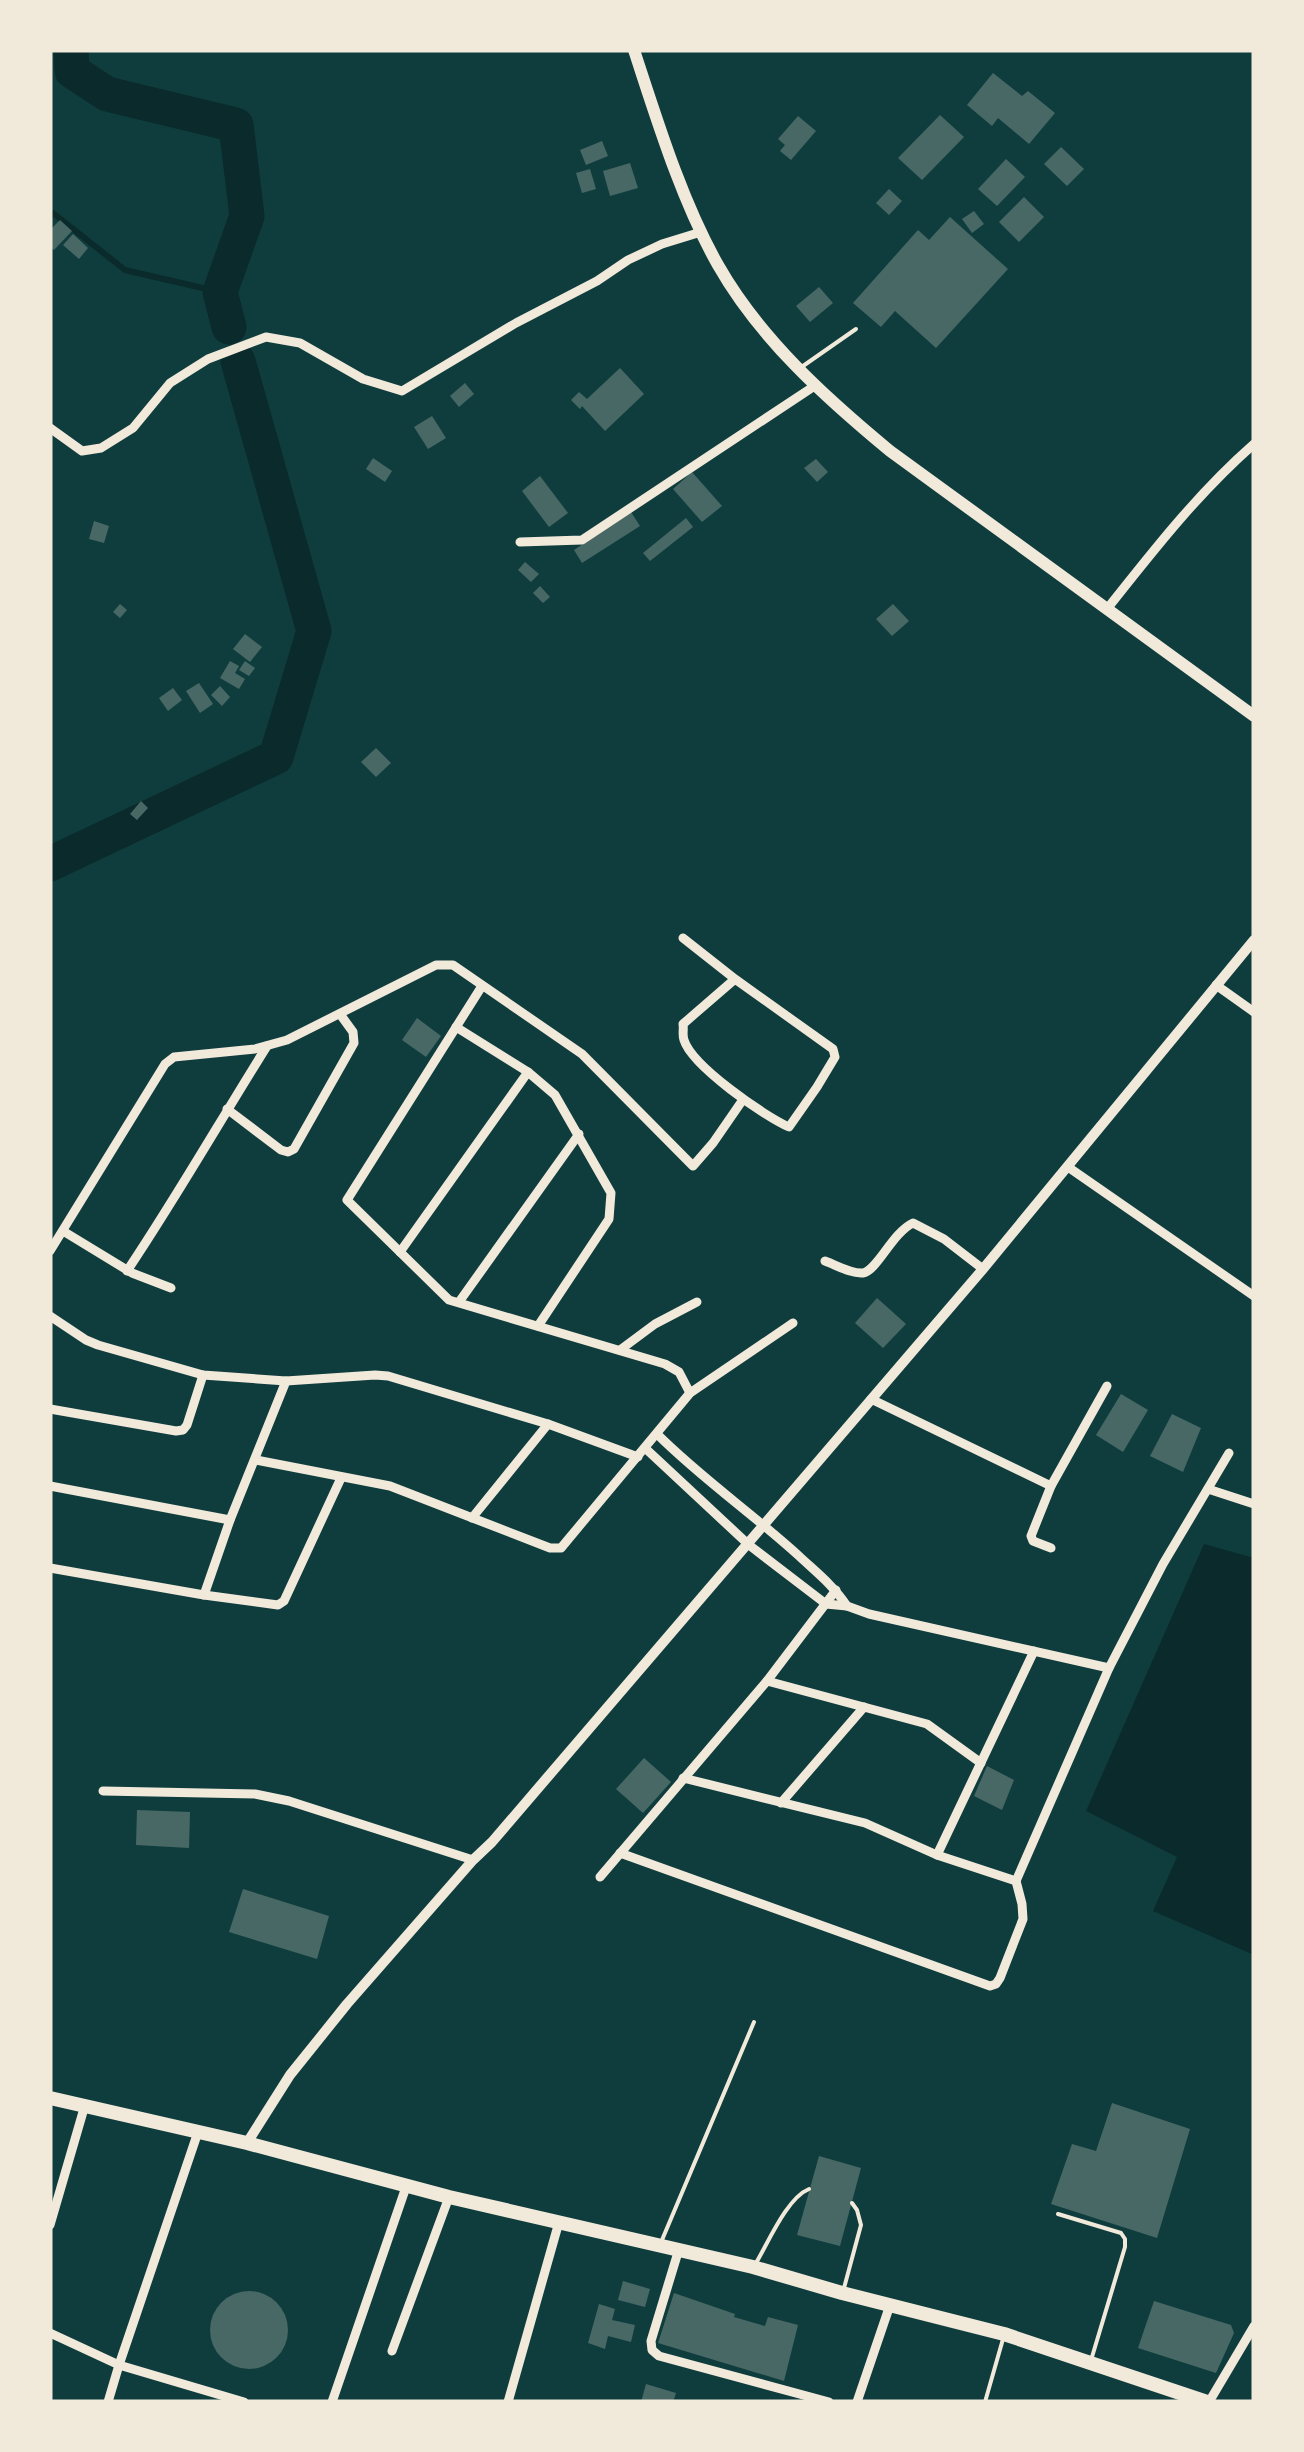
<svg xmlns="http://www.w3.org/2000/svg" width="1304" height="2452" viewBox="0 0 1304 2452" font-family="Poppins,sans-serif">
  <rect width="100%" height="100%" fill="#0f3d3e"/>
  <path fill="#0a2a2b" d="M1204,1544L1254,1558V1955L1153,1911L1177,1857L1086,1811Z"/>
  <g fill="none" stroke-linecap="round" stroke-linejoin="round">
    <path stroke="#0a2a2b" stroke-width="6" d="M50,216L53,213L125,270L220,292"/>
    <g stroke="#0a2a2b" stroke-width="35">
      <path d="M71,50L72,71L107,94L236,125L247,216L220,292L229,327"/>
      <path d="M50,864L276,757L314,631L238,361"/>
    </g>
  </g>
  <g fill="#486865">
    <path d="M993,73L1022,96L1028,91L1055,113L1029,144L998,118L992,126L967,105Z"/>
    <path d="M940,115L964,137L922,180L898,158Z"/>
    <path d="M798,116L816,131L791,160L780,151L785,145L778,139Z"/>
    <path d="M602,141L608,156L586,165L580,150Z"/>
    <path d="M1061,147L1084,169L1067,186L1044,164Z"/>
    <path d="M1006,159L1025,177L997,206L978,189Z"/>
    <path d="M630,163L638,188L610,196L603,171Z"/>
    <path d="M590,169L596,189L582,193L576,173Z"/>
    <path d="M889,189L902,201L889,215L876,203Z"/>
    <path d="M1024,197L1044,217L1019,242L999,222Z"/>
    <path d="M974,211L984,224L972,233L962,219Z"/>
    <path d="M950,217L1008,269L936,348L895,311L881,327L853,303L918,230L929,240Z"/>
    <path d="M60,220L72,231L54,250L50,247V230Z"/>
    <path d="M73,234L88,248L79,259L63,245Z"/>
    <path d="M819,287L833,303L810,322L796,306Z"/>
    <path d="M620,368L644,394L605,431L582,406L580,409L571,400L579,392L587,399Z"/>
    <path d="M465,383L474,394L459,407L450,396Z"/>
    <path d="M432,416L446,438L428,449L414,427Z"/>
    <path d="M373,458L392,471L385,482L366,469Z"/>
    <path d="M816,459L828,472L817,482L804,468Z"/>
    <path d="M692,472L722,506L702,522L673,489Z"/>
    <path d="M540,476L568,513L549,527L522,491Z"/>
    <path d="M631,512L640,526L582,563L574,550Z"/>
    <path d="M686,518L693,527L650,561L643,553Z"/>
    <path d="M94,521L109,526L104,543L89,539Z"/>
    <path d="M525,562L539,574L531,582L518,570Z"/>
    <path d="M540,586L550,597L543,603L533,593Z"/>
    <path d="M120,604L127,610L120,618L113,612Z"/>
    <path d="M893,604L909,621L892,636L876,619Z"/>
    <path d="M245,634L262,647L250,662L233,649Z"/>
    <path d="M230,661L239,666L235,673L245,679L239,689L220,678Z"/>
    <path d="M245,661L255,668L249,676L239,670Z"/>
    <path d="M199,683L213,704L200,713L186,691Z"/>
    <path d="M220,686L230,697L222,706L211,695Z"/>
    <path d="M173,688L182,700L168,711L159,698Z"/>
    <path d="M376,748L391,763L376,777L361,762Z"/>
    <path d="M141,801L148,808L137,820L130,814Z"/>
    <path d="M417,1018L441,1036L426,1057L402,1040Z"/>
    <path d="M877,1298L906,1324L883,1348L855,1323Z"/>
    <path d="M1121,1394L1148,1410L1123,1452L1096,1435Z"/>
    <path d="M1172,1414L1201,1428L1183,1472L1150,1456Z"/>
    <path d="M644,1758L671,1782L643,1813L616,1789Z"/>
    <path d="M987,1766L1014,1780L1002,1810L974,1796Z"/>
    <path d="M137,1810L190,1812L189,1848L136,1845Z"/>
    <path d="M243,1889L329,1916L317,1959L229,1932Z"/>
    <path d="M1112,2103L1190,2129L1157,2238L1051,2204L1072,2144L1096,2151Z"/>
    <path d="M819,2156L861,2168L840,2246L797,2235Z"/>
    <path d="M623,2281L650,2289L645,2307L618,2300Z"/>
    <circle cx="249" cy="2330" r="39"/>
    <path d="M674,2293L735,2314L734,2317L765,2326L768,2317L798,2325L784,2381L658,2343Z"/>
    <path d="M1154,2301L1231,2325L1234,2333L1216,2373L1138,2348Z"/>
    <path d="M599,2304L615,2309L612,2320L635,2325L631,2342L608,2336L605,2349L588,2343Z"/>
    <path d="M646,2384L676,2393L673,2402H641Z"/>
  </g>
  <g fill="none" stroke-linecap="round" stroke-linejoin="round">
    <g stroke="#f1e9da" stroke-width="4">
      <path d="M803,366L856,329"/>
      <path d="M1058,2214L1121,2233L1125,2239V2247L1092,2357"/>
      <path d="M662,2240L754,2022"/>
      <path d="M756,2263C769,2241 787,2198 809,2189"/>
      <path d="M844,2288L861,2225L857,2210L852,2203"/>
      <path d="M985,2402L1003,2339"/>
    </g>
    <g stroke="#f1e9da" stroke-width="9">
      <path d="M50,428L82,451L101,448L133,428L170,383L208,359L266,337L300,343L363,379L402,391L516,323L597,281L628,260L662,244L701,232"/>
      <path d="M520,542L582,540L816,385"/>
      <path d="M1107,609C1153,551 1198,493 1254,444"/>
      <path d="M683,938L735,979L833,1049L835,1057L817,1087L789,1127C764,1116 692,1066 684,1040C682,1035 684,1029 683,1024L735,979"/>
      <path d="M1216,985L1254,1012"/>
      <path d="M482,986L347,1200L449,1300L665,1364L679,1372L690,1393"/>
      <path d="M456,1027L528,1072L555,1095L611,1193L609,1219L538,1326"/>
      <path d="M227,1109L281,1150L288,1152L294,1149L354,1043L353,1032L340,1014"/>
      <path d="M1068,1167L1254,1296"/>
      <path d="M63,1231L132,1273L171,1288"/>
      <path d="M50,1251L165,1064L174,1057L255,1049L287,1040L436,965H453L582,1054L693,1166L713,1143L742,1101"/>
      <path d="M400,1252L528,1072"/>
      <path d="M825,1261C836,1265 851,1274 863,1273C877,1271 892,1233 913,1223L944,1239L983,1269"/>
      <path d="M127,1271C176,1198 220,1121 267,1046"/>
      <path d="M459,1302L579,1134"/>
      <path d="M50,1316L86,1340L98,1345L203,1375L286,1381L375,1375L388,1376L548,1424L638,1457"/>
      <path d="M620,1350L655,1324L697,1302"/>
      <path d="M871,1399L1051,1486"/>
      <path d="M50,1409L176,1431L183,1430L187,1425L203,1375"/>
      <path d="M657,1434C701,1478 753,1514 799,1556C816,1572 834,1586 847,1606"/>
      <path d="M645,1448L749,1545L826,1604L847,1606L869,1614L1109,1668"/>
      <path d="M256,1460L390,1486L550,1548H561L690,1393L793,1323"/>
      <path d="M50,1486L230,1520"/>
      <path d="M1208,1489L1254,1504"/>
      <path d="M472,1518L548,1424"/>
      <path d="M1051,1548L1033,1541L1031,1536L1051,1486L1107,1386"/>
      <path d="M50,1568L204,1595L278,1605L284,1601L341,1478"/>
      <path d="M204,1595L230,1520L286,1381"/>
      <path d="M767,1681L927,1724L981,1763"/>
      <path d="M103,1791L255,1794L289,1801L473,1860"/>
      <path d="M781,1803L864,1707"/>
      <path d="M620,1853L990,1986L996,1984L1000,1978L1023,1919L1022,1904L1016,1881L937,1855L865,1823L683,1778"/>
      <path d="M937,1855L1034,1651"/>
      <path d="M600,1877L767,1681L836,1590"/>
      <path d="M1016,1881L1109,1668L1163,1564L1229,1453"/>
      <path d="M198,2132L119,2365L244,2402"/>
      <path d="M50,2225L85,2105"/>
      <path d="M679,2249L651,2341L652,2350L659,2356L829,2402"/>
      <path d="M50,2333L119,2365L108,2402"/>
      <path d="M392,2351L449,2197"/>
      <path d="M332,2402L406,2187"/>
      <path d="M508,2402L559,2222"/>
      <path d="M857,2402L890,2305"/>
      <path d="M1209,2402L1254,2326"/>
    </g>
    <path stroke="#f1e9da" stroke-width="10" d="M247,2143L290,2075L347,2004L473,1860L492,1842L983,1269L1254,940"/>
    <path stroke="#f1e9da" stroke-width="12" d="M634,50C657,120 682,202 718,265C760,339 826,398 890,451L1254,716"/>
    <path stroke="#f1e9da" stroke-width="14" d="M50,2098L247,2143L449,2197L753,2267L842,2293L1004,2334L1207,2402"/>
  </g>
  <rect width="1304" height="2452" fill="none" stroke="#f1e9da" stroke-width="105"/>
</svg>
